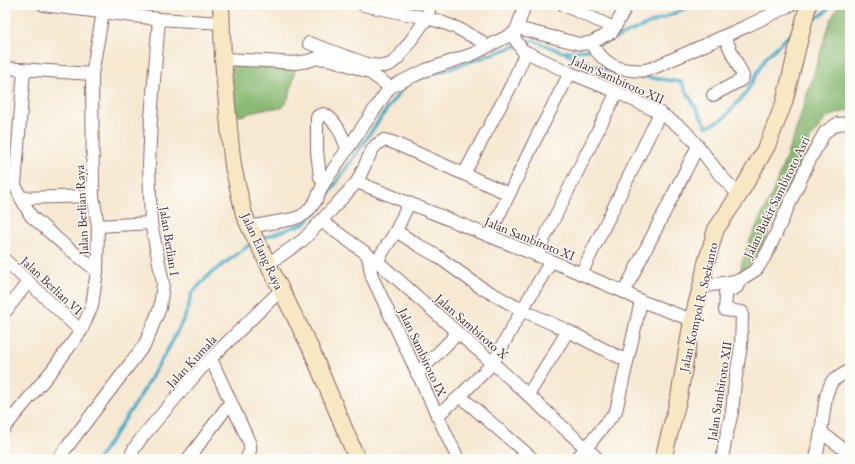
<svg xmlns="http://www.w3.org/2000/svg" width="855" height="464" viewBox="0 0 855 464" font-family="'EB Garamond',serif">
  <rect width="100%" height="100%" fill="#fdfcf7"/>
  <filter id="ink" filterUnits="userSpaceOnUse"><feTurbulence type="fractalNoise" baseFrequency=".025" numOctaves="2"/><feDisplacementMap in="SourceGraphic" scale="8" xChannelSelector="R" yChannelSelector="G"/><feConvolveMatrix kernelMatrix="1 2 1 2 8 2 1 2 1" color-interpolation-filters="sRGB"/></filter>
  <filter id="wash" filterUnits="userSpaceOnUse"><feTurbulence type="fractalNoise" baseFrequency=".012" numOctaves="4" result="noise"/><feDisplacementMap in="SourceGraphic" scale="16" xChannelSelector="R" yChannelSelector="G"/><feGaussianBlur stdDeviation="0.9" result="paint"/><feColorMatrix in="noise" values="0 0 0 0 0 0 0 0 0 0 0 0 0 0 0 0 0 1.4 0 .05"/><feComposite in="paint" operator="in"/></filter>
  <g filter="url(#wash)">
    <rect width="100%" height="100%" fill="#f6e8d1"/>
    <g fill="#89b973" stroke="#6a6c4f">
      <path d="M839,5H850V110L827,117L810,139L780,208L756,258L740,273L742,262L747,246L772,194L796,130L830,22Z"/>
      <path d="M257,62L259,67C271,69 284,65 294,70L295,72C293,82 289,103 282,108L262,109L241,116C239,116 237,116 236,114C230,106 235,102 235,95C235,84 228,74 233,63Z"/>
    </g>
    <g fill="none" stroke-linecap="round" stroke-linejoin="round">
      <g stroke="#49acc9" stroke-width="3.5">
        <path d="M808,22L822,15L832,5"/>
        <path d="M599,45L694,5"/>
        <path d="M562,52L587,50L591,48"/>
        <path d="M638,76L681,82L707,127L723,119L746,93L766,57L796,29"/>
        <path d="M417,80L533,40L604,69L613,71"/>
        <path d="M260,239L305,223L321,205L382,116L406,84"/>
        <path d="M98,459L136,403L171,344L186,314L192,293L210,274L252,243"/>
      </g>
    </g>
  </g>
  <g filter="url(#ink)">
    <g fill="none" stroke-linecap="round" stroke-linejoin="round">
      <g stroke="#866565" stroke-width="14">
        <g id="street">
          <path d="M43,5L159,19L222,23"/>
          <path d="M363,5L427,18L441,22L457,28L481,41"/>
          <path d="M564,5L614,28"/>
          <path d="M517,28L580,44L590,43L612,32L627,5"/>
          <path d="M514,33L515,39L522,50L570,73L617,92L660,113L684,130L698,146L720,175L739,195"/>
          <path d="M309,43L370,65L384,66L391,64L398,58L427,18L430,5"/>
          <path d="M590,43C602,58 610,69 631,70C640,71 644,71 653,68L747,26L791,5"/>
          <path d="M223,59L266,61L295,63L308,61L318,58L333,60L369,72L390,87"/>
          <path d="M5,68L92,74"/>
          <path d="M24,70L15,185L21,198L31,216L62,243L97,271"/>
          <path d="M713,95L741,80L743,76L724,36"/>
          <path d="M464,174L511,86L526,52"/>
          <path d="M357,182L551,261L624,292L641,301L692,320"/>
          <path d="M324,183L320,177L317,151V118L318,116L324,114C337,121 342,135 347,149"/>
          <path d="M21,198L93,196"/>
          <path d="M321,221L377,261L458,333L493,363L598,459"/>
          <path d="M98,226L151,223"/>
          <path d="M249,226L260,225L293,219L301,216L306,213L315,202L324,183L390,87L426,70L473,54L514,33L517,28L525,5"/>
          <path d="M396,231L418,245L437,256L480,287L522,310L568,331L627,361"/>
          <path d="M489,236L536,138L570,73"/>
          <path d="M536,255L617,92"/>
          <path d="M368,256L372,277L458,459"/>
          <path d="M5,260L81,331"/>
          <path d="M377,261L396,231L409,203"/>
          <path d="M268,263L280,256L303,240L321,221L357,182L372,150L376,145L384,140L392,142L509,194"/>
          <path d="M581,274L660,113"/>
          <path d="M701,287L740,280L757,269L768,251L809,161L825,132L837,124L850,123"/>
          <path d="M624,292L698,146"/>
          <path d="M5,312L28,282"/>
          <path d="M211,359L250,444C251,451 249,454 246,459"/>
          <path d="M417,374L458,333"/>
          <path d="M528,395L568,331"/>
          <path d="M460,396L533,459"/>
          <path d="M437,416L460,396L493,363L522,310L551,261"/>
          <path d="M5,427L53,369L81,331L92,306L97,271L98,226L93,196L92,74L103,12"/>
          <path d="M821,432L850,454"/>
          <path d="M58,459L145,344L160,308L163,283L151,223L149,165L151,118L159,19"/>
          <path d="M129,459L135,447L143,436L204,365L281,290"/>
          <path d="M188,459L230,403"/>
          <path d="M576,459L586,448L616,411L641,301"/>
          <path d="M722,459L725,442L732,412L735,382L741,346L742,316V312L725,310L726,297L725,293L737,287L740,280"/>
          <path d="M816,459L821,432L826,396L829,388L832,381L850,370"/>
        </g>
      </g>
      <g stroke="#866565" stroke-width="18">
        <g id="secondary">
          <path d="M221,5L223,59L230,139L233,166L240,197L244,214L249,226L311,349L357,459"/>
          <path d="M663,459L679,397L692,320L701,287L706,263L716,229L739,195L767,146L784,103L808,5"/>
        </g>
      </g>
      <use href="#street" stroke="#fff" stroke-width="12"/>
      <use href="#secondary" stroke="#f7e8c3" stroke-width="16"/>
    </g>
  </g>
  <g text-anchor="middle" stroke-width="3" stroke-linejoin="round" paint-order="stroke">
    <g font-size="13" fill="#4a1f2b" stroke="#fdfcf7">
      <text transform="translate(618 79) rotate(24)" y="5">Jalan Sambiroto XII</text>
      <text transform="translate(776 197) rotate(-64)" y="5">Jalan Bukit Sambiroto Asri</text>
      <text transform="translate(81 210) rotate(-93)" y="5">Jalan Berlian Raya</text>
      <text transform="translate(530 238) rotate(22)" y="5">Jalan Sambiroto XI</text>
      <text transform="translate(170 241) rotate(81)" y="5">Jalan Berlian I</text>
      <text transform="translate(263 251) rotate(65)" y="5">Jalan Elang Raya</text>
      <text transform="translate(52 285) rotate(43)" y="5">Jalan Berlian VI</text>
      <text transform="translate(698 307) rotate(-77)" y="5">Jalan Kompol R. Soekanto</text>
      <text transform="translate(472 326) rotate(41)" y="5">Jalan Sambiroto X</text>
      <text transform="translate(423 352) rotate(65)" y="5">Jalan Sambiroto IX</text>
      <text transform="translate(191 361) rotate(-47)" y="5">Jalan Kumala</text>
      <text transform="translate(719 391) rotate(-81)" y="5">Jalan Sambiroto XII</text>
    </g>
  </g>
  <rect width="855" height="464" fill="none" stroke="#fdfcf7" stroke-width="20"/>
</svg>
